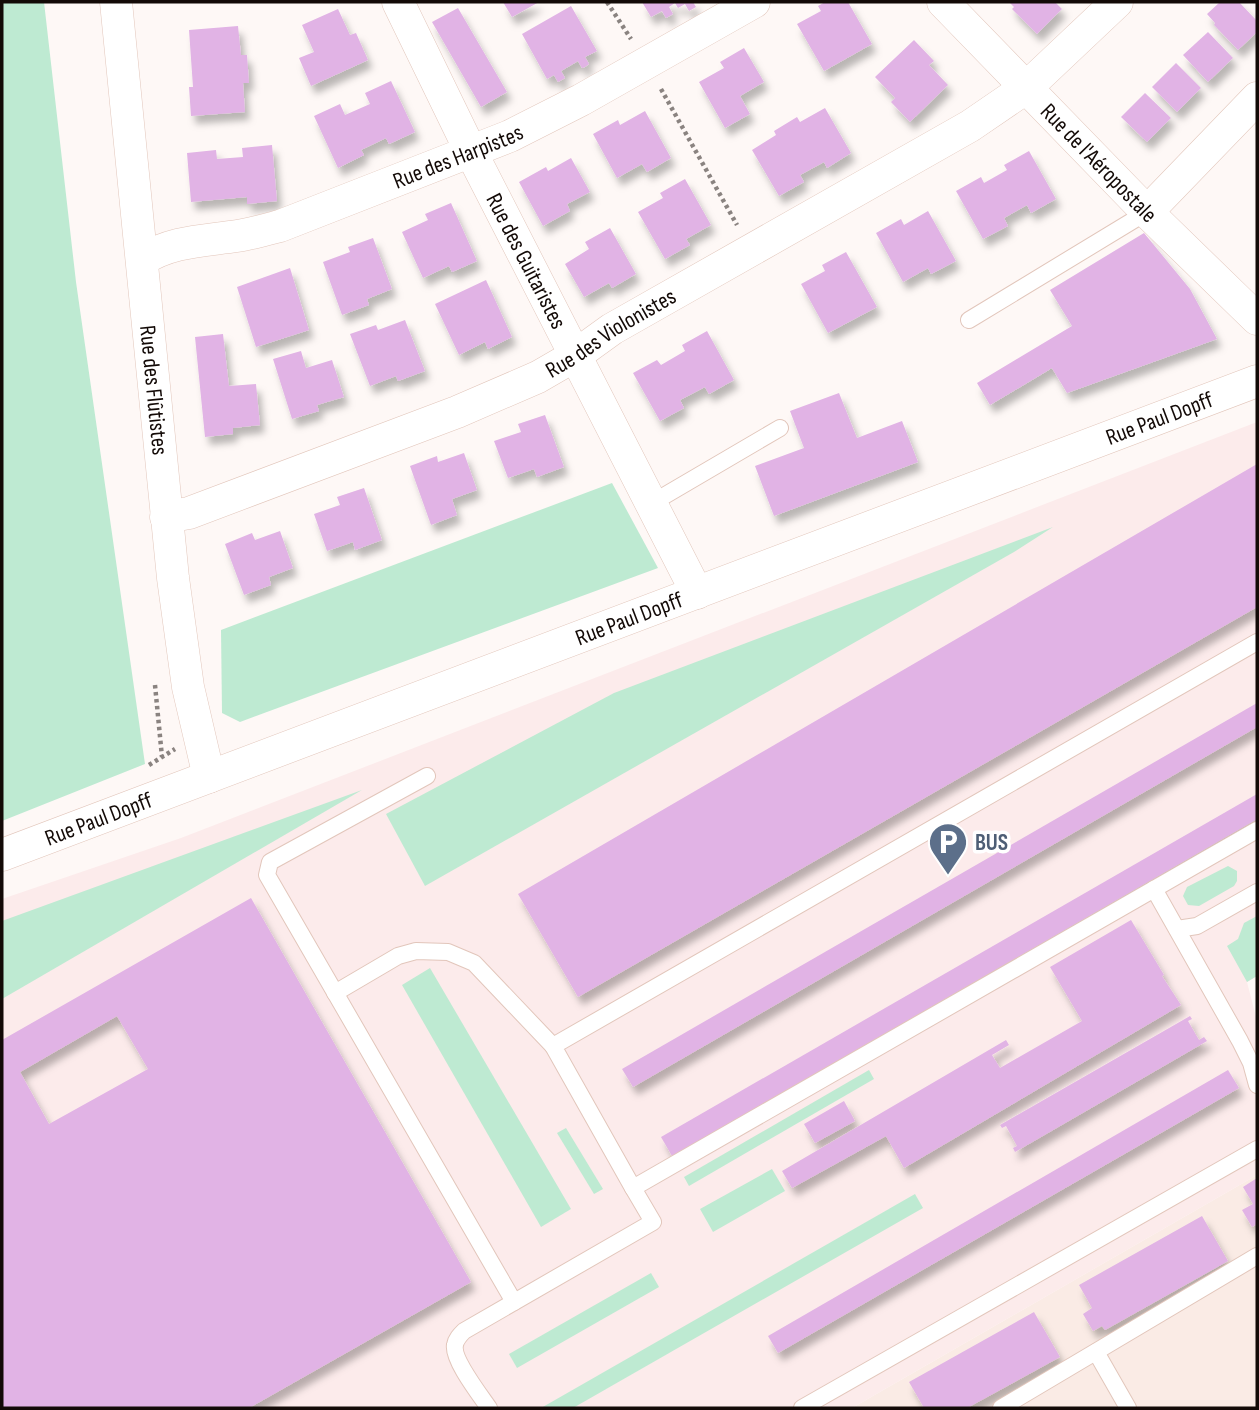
<svg xmlns="http://www.w3.org/2000/svg" width="1259" height="1410" viewBox="0 0 1259 1410" font-family="'Sofia Sans Condensed',sans-serif">
  <defs>
    <filter id="shadow"><feDropShadow dx="4.5" dy="8" stdDeviation="3.5" flood-color="#0004"/></filter>
  </defs>
  <rect width="100%" height="100%" fill="#fef8f6"/>
  <path fill="#faebe5" d="M1257,1175V1408H852Z"/>
  <path fill="#fcebeb" d="M1257,422V976L1247,982L1257,1021V1175L852,1408H2V899L181,838Z"/>
  <g fill="#beead2">
    <path d="M2,2H44L76,282L145,764L2,821Z"/>
    <path d="M612,483L658,568L240,722L222,713L221,630Z"/>
    <path d="M1053,527L1014,552L425,886L386,814L614,693Z"/>
    <path d="M362,790L2,999V921Z"/>
    <path d="M1228,866L1237,871V881L1234,886L1199,906L1188,905L1183,896L1187,887Z"/>
    <path d="M1257,916V976L1247,982L1227,946L1238,939L1244,923Z"/>
    <path d="M430,968L571,1209L541,1227L402,985Z"/>
    <path d="M869,1070L874,1079L689,1186L684,1177Z"/>
    <path d="M566,1128L603,1189L594,1194L557,1133Z"/>
    <path d="M772,1169L785,1191L713,1232L700,1209Z"/>
    <path d="M915,1194L923,1208L573,1408H541Z"/>
    <path d="M651,1273L659,1287L517,1368L509,1354Z"/>
  </g>
  <g fill="#e1b3e5" fill-rule="evenodd" filter="url(#shadow)">
    <path d="M503,2H539L512,17Z"/>
    <path d="M642,2H693L696,7L689,11L685,4L678,8L675,3L669,7L673,14L666,18L662,11L651,17Z"/>
    <path d="M825,2H848L872,44L824,71L797,24L821,11L818,6Z"/>
    <path d="M1009,2H1055L1062,9L1037,34L1012,9L1014,7Z"/>
    <path d="M1220,2H1239L1257,21V32L1238,50L1214,25L1215,23L1207,14Z"/>
    <path d="M571,6L597,51L585,57L589,64L585,67L582,68L578,61L561,71L565,78L558,82L554,75L547,79L522,34Z"/>
    <path d="M458,8L507,92L481,107L432,22Z"/>
    <path d="M338,9L350,35L356,33L368,60L311,86L299,58L314,52L302,25Z"/>
    <path d="M238,26L241,55H247L249,83H243L245,112L191,116L189,87H193L189,30Z"/>
    <path d="M1208,32L1233,58L1208,82L1183,55Z"/>
    <path d="M914,40L934,61L929,65L948,85L910,122L891,102L895,98L875,77Z"/>
    <path d="M744,48L764,82L740,96L750,114L725,128L699,82L724,68L720,62Z"/>
    <path d="M1176,63L1201,88L1177,112L1152,87Z"/>
    <path d="M391,81L415,132L389,144L386,138L361,150L364,155L338,168L314,116L340,104L345,115L370,104L365,93Z"/>
    <path d="M1145,93L1171,118L1147,142L1121,117Z"/>
    <path d="M825,108L851,153L827,168L824,162L800,175L804,182L779,196L752,150L776,135L774,131L797,117L800,122Z"/>
    <path d="M645,111L671,158L647,172L642,164L617,178L593,134L618,120L620,125Z"/>
    <path d="M272,145L277,201L247,204V197L191,202L187,153L216,150L217,159L243,157L242,148Z"/>
    <path d="M1029,151L1056,199L1031,213L1027,205L1004,218L1008,226L983,239L956,191L981,177L984,183L1007,170L1004,165Z"/>
    <path d="M571,158L590,192L567,204L570,211L543,226L519,182L546,167L548,171Z"/>
    <path d="M685,179L711,225L686,239L690,245L665,259L638,212L663,198L660,193Z"/>
    <path d="M451,203L477,261L452,272L449,266L423,278L402,232L428,220L425,214Z"/>
    <path d="M928,211L956,261L931,274L928,268L903,282L876,233L901,219L904,225Z"/>
    <path d="M610,228L636,274L612,288L609,283L584,297L565,264L589,249L585,242Z"/>
    <path d="M1144,233L1190,289L1217,339L1067,393L1052,368L990,405L977,383L1072,326L1050,290Z"/>
    <path d="M373,238L392,289L367,299L369,305L342,315L323,262L350,252L348,247Z"/>
    <path d="M846,252L877,307L828,333L801,284L825,271L822,265Z"/>
    <path d="M290,268L309,330L256,347L237,287Z"/>
    <path d="M486,280L512,337L488,349L485,342L459,355L435,304Z"/>
    <path d="M405,320L425,371L398,381L396,376L370,386L350,334L376,325L378,330Z"/>
    <path d="M707,331L734,380L709,394L705,387L680,400L684,408L660,421L633,373L657,360L661,365L685,351L682,345Z"/>
    <path d="M223,334L229,386L256,384L260,425L233,428V434L205,437L195,337Z"/>
    <path d="M301,351L306,368L332,360L344,397L317,405L319,411L292,419L273,359Z"/>
    <path d="M839,393L857,438L902,421L918,462L774,516L755,466L804,448L790,411Z"/>
    <path d="M545,415L564,467L537,477L534,469L508,478L494,441L521,432L518,424Z"/>
    <path d="M464,453L477,490L452,499L457,515L431,525L410,466L437,456L438,462Z"/>
    <path d="M1257,464V607L578,997L518,894Z"/>
    <path d="M364,488L382,540L355,550L353,542L327,551L314,514L340,505L337,497Z"/>
    <path d="M280,531L293,568L269,577L271,585L244,595L225,544L252,533L255,540Z"/>
    <path d="M1257,703V727L633,1087L622,1069Z"/>
    <path d="M1257,794V819L672,1156L661,1137Z"/>
    <path d="M251,898L471,1282L249,1408H2V1040ZM117,1016L148,1069L49,1124L20,1072Z"/>
    <path d="M1131,920L1164,975L1162,976L1181,1005L904,1168L886,1136L792,1188L782,1171L1006,1040L1009,1045L992,1055L1000,1068L1082,1021L1050,967Z"/>
    <path d="M1190,1016L1192,1019L1188,1021L1199,1040L1204,1037L1207,1041L1015,1152L1013,1148L1017,1146L1006,1126L1002,1128L1000,1125Z"/>
    <path d="M1228,1070L1239,1088L778,1353L768,1336Z"/>
    <path d="M844,1101L855,1121L815,1143L804,1124Z"/>
    <path d="M1257,1178V1224L1252,1227L1242,1210L1253,1204L1243,1187Z"/>
    <path d="M1202,1216L1228,1261L1105,1330L1102,1326L1093,1331L1083,1314L1092,1308L1079,1285Z"/>
    <path d="M1034,1312L1060,1357L967,1408H924L909,1382Z"/>
  </g>
  <g fill="none" stroke-linecap="round" stroke-linejoin="round">
    <g stroke="#e2c6bb" stroke-width="18">
      <g id="lane">
        <path d="M969,320L1147,212"/>
        <path d="M652,503L780,428"/>
        <path d="M427,776L270,862L267,875L514,1302"/>
        <path d="M1154,889L1240,1041L1251,1063L1257,1085"/>
        <path d="M1177,929L1197,926L1257,892"/>
        <path d="M335,993L398,956L416,951L448,952L474,963L553,1046"/>
        <path d="M633,1188L553,1046L1257,642"/>
        <path d="M1096,1352L1128,1408"/>
        <path d="M489,1408C480,1395 452,1359 455,1345C456,1339 460,1335 464,1331L653,1222L633,1188L1257,830"/>
        <path d="M802,1408L1257,1149"/>
        <path d="M1001,1408L1257,1256"/>
      </g>
    </g>
    <g stroke="#e2c6bb" stroke-width="33">
      <g id="street">
        <path id="s1" d="M116,2L173,578L188,687L209,777"/>
        <path id="s2" d="M398,2L471,152L697,593"/>
        <path id="s3" d="M943,2L1147,212L1257,319"/>
        <path d="M1147,212L1257,98"/>
        <path id="s4" d="M142,260C171,241 203,241 237,236C251,234 265,230 280,226L510,136L581,100L754,2"/>
        <path id="s5" d="M166,517L189,513L457,412L538,377L576,355L612,329L970,126L1027,87L1117,2"/>
        <path id="s6" d="M2,855L1257,381"/>
      </g>
    </g>
    <g stroke="#8a8380" stroke-width="4.5" stroke-dasharray="3.5 3.5" stroke-linecap="butt">
      <path d="M607,2L631,39"/>
      <path d="M661,89L737,225"/>
      <path d="M155,685L162,757"/>
      <path d="M149,765L175,749"/>
    </g>
    <use href="#lane" stroke="#fff" stroke-width="16"/>
    <use href="#street" stroke="#fff" stroke-width="32"/>
  </g>
  <defs>
    <g id="parking-pin" transform="scale(2.0125)"><path d="M0 17L-7.5 6A9.5 9.5 0 1 1 7.5 6Z" fill="#5c6f8a" stroke="#fff"/><path d="M-3.5-5.5H1a3.5 3.5 0 0 1 0 7H-1V5.5H-3.5ZM-1-3.4V-.6H.8a1.4 1.4 0 0 0 0-2.8Z" fill="#fff"/></g>
  </defs>
  <g fill-rule="evenodd">
    <use href="#parking-pin" x="948" y="842"/>
  </g>
  <g text-anchor="middle" stroke-width="7" stroke-linejoin="round" paint-order="stroke">
    <g font-size="23" fill="#130a07" stroke="#fff">
      <text dy="8" stroke="none"><textPath href="#s4" startOffset="334">Rue des Harpistes</textPath></text>
      <text dy="8" stroke="none"><textPath href="#s3" startOffset="224">Rue de l'Aéropostale</textPath></text>
      <text dy="8" stroke="none"><textPath href="#s2" startOffset="289">Rue des Guitaristes</textPath></text>
      <text dy="8" stroke="none"><textPath href="#s5" startOffset="483">Rue des Violonistes</textPath></text>
      <text dy="8" stroke="none"><textPath href="#s1" startOffset="390">Rue des Flûtistes</textPath></text>
      <text dy="8" stroke="none"><textPath href="#s6" startOffset="1237">Rue Paul Dopff</textPath></text>
      <text dy="8" stroke="none"><textPath href="#s6" startOffset="670">Rue Paul Dopff</textPath></text>
      <text dy="8" stroke="none"><textPath href="#s6" startOffset="103">Rue Paul Dopff</textPath></text>
    </g>
    <g font-size="23" font-weight="bold" fill="#4e5e75" stroke="#fff" text-anchor="start">
      <text x="975" y="850">BUS</text>
    </g>
  </g>
  <rect width="1259" height="1410" fill="none" stroke="#130a07" stroke-width="7"/>
</svg>
